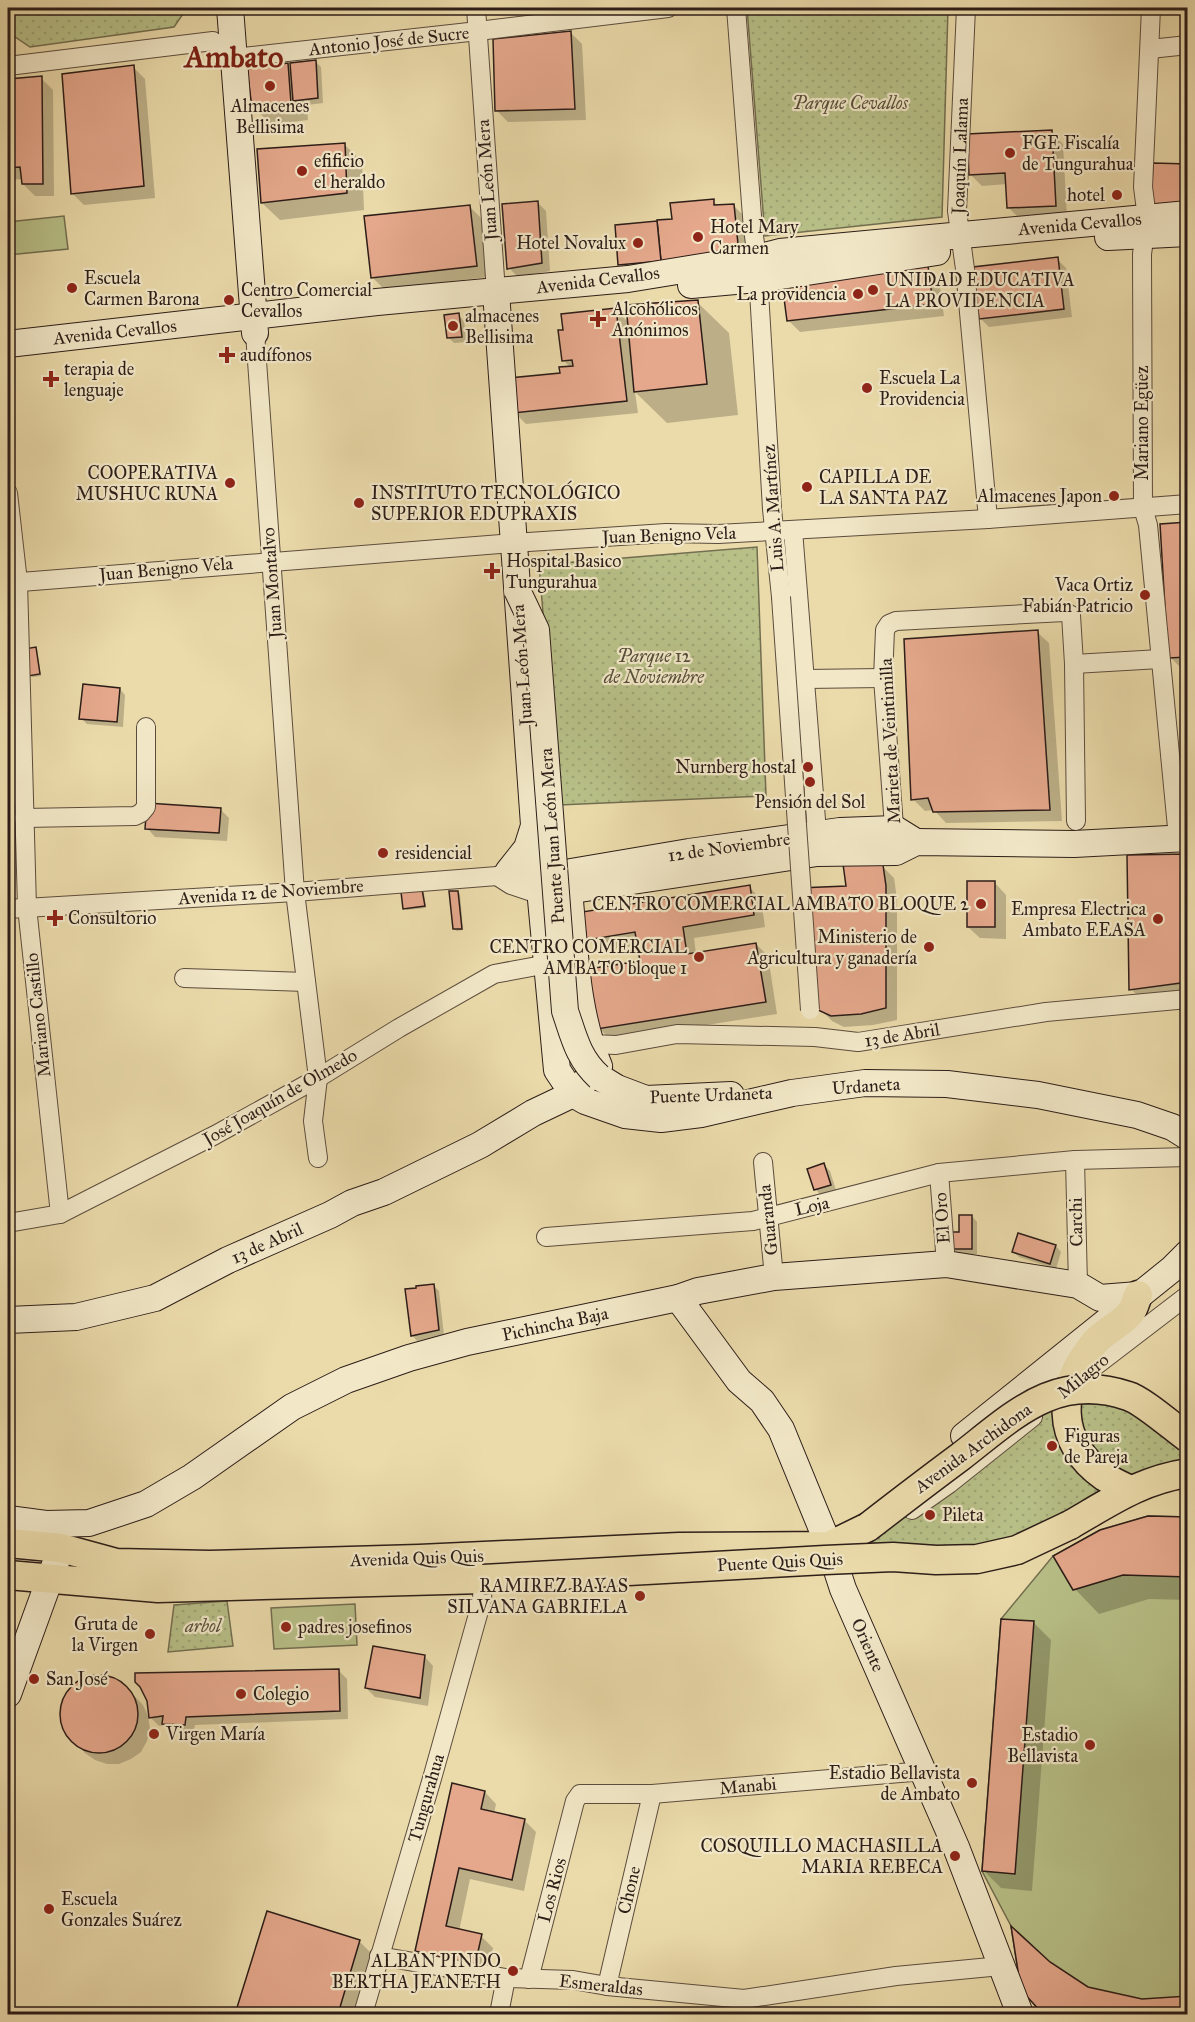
<svg xmlns="http://www.w3.org/2000/svg" width="1195" height="2022" viewBox="0 0 1195 2022" font-family="'IM FELL Great Primer',serif">
  <defs>
    <pattern id="park-dots" width="8" height="8" patternUnits="userSpaceOnUse" patternTransform="scale(1.5)"><rect width="8" height="8" fill="#b8c088"/><path d="M2 2h.1M6 6h.1" fill="none" stroke="#9ea575" stroke-width="1.8" stroke-linecap="round"/></pattern>
  </defs>
  <rect width="100%" height="100%" fill="#ebdbab"/>
  <filter id="stains"><feTurbulence type="fractalNoise" baseFrequency=".00333" numOctaves="4"/><feColorMatrix values="0 0 0 0 .2 0 0 0 0 .09 0 0 0 0 .02 0 0 0 .5 -.17"/></filter>
  <radialGradient id="worn" r=".72"><stop offset=".6" stop-color="#630" stop-opacity="0"/><stop offset="1" stop-color="#630" stop-opacity=".3"/></radialGradient>
  <g fill="url(#park-dots)" stroke="#726e50" stroke-width="1.5">
    <path d="M8,8H187L174,27L30,47L8,32Z"/>
    <path d="M747,8H948L942,217L765,236Z"/>
    <path d="M757,547L766,796L559,805L539,565Z"/>
    <path d="M1054,1404H1118L1187,1446V1474L1017,1543L936,1553L860,1541Z"/>
    <path d="M227,1601L233,1646L168,1652L174,1605Z"/>
  </g>
  <g fill="#b8c088" stroke="#726e50" stroke-width="1.5">
    <path d="M64,216L68,249L8,255V222Z"/>
    <path d="M1148,1516L1187,1517V2014H1043L1021,1990L1011,1926L982,1871L1001,1619L1053,1556L1100,1530Z"/>
    <path d="M355,1604L357,1645L274,1649L271,1608Z"/>
  </g>
  <g fill="#0003">
    <path d="M570,32L582,44L586,120L508,122L496,110Z"/>
    <path d="M316,62L321,67L323,103L307,105L308,120L271,125L254,107L287,65L292,70Z"/>
    <path d="M133,67L145,79L155,198L84,205L72,193Z"/>
    <path d="M41,78L53,90L54,196H35L23,184V179L8,180V81Z"/>
    <path d="M1051,132L1063,144L1067,217L1020,219L1008,207L1007,184L982,186L970,174Z"/>
    <path d="M344,144L362,162L364,210L280,220L262,203Z"/>
    <path d="M713,201L719,207L733,205L758,230L762,279L669,267L629,273L620,265L656,223L659,225L674,220Z"/>
    <path d="M538,203L546,211L550,271L518,277L509,268Z"/>
    <path d="M469,206L481,218L488,277L384,289L372,277Z"/>
    <path d="M1057,259L1066,268L1072,317L989,327L980,318Z"/>
    <path d="M928,268L939,280L944,316L800,332L789,321Z"/>
    <path d="M697,302L729,333L738,415L667,423L635,392L638,413L526,424L514,412L571,368L563,360L616,310L630,324Z"/>
    <path d="M458,315L464,321L467,342L454,343L449,338Z"/>
    <path d="M1188,524V669H1182L1170,657Z"/>
    <path d="M1037,632L1049,643L1062,821L946,823L934,810L925,811L913,799Z"/>
    <path d="M35,649L37,651L41,676L32,677L30,675Z"/>
    <path d="M120,689L125,695L123,727L87,724L81,718Z"/>
    <path d="M8,693L16,702L17,740H8Z"/>
    <path d="M220,809L229,818L227,841L155,837L147,828Z"/>
    <path d="M1188,856V995L1143,1001L1131,989Z"/>
    <path d="M882,866L894,878L897,899V1020L873,1025L844,1027L832,1021L811,1000Z"/>
    <path d="M995,883L1006,895V939L980,938L968,927Z"/>
    <path d="M749,887L761,899L765,927L694,938L696,954L756,944L768,956L777,1014L611,1040L599,1028L641,962L639,945L600,951L588,939Z"/>
    <path d="M422,891L424,893L426,908L407,910L405,908Z"/>
    <path d="M458,892L460,894L463,930L457,931L454,929Z"/>
    <path d="M824,1165L830,1171L836,1190L821,1195L815,1189Z"/>
    <path d="M972,1216L977,1222V1254H957L952,1248Z"/>
    <path d="M1056,1246L1061,1252L1056,1269L1019,1257L1014,1252Z"/>
    <path d="M433,1285L439,1291L444,1335L417,1341L412,1335Z"/>
    <path d="M1188,1518V1600L1149,1599L1099,1614L1075,1589Z"/>
    <path d="M1034,1623L1051,1640L1032,1891L1001,1888L984,1871Z"/>
    <path d="M425,1657L433,1666L428,1706L375,1697L366,1688Z"/>
    <path d="M339,1671L347,1679L348,1719L195,1725L193,1733L173,1732L165,1725L159,1726L150,1717L148,1701L141,1687Z"/>
    <path d="M98,1676L110,1678L122,1683L143,1705L148,1716L150,1729L147,1741L141,1752L131,1759L119,1764H107L95,1760L85,1753L65,1730L62,1718V1706L67,1694L75,1685L86,1679Z"/>
    <path d="M485,1792L496,1804L494,1814L525,1821L536,1832L524,1891L470,1879L459,1931L481,1936L493,1948L487,1975L428,1962L416,1950Z"/>
    <path d="M268,1913L360,1942L371,1953L353,2014H237Z"/>
    <path d="M1088,1988L1142,2001L1188,1997V2014H1045L1022,1989Z"/>
  </g>
  <g fill="#e5a88c" stroke="#2c1d18" stroke-width="1.5">
    <path d="M571,31L575,109L495,111L493,39Z"/>
    <path d="M316,60L318,98L293,101L290,63Z"/>
    <path d="M288,63L291,103L252,108L247,69Z"/>
    <path d="M134,65L144,186L71,194L62,74Z"/>
    <path d="M42,76L43,184H22L20,167L8,168V79Z"/>
    <path d="M1052,130L1056,206L1007,208L1005,173L969,175L967,134Z"/>
    <path d="M345,143L347,193L261,203L257,149Z"/>
    <path d="M1153,163L1188,164V201L1154,205L1151,202Z"/>
    <path d="M714,199V205L734,204L739,254L661,261L657,220L672,219L670,203Z"/>
    <path d="M538,201L542,263L507,269L502,204Z"/>
    <path d="M470,205L477,266L371,278L364,216Z"/>
    <path d="M657,221L661,261L618,265L615,225Z"/>
    <path d="M1058,257L1064,309L979,319L973,267Z"/>
    <path d="M928,266L933,304L787,321L782,283Z"/>
    <path d="M698,300L707,384L634,392L626,305Z"/>
    <path d="M616,308L627,401L513,413L509,378L560,373L559,367L573,366L572,360L562,361L558,330H563L561,314Z"/>
    <path d="M459,313L462,337L447,338L444,315Z"/>
    <path d="M1188,522V657L1168,658L1160,524Z"/>
    <path d="M1038,630L1050,810L933,812L928,798L911,800L904,639Z"/>
    <path d="M36,647L40,674L28,676L24,649Z"/>
    <path d="M83,684L120,688L117,722L79,719Z"/>
    <path d="M147,803L221,808L219,833L145,829Z"/>
    <path d="M1188,854V982L1129,990L1127,855Z"/>
    <path d="M843,864L883,865L886,886V1008L861,1014L831,1016L818,1010L799,888L846,886Z"/>
    <rect x="967" y="881" width="28" height="46"/>
    <path d="M750,885L754,915L683,927L687,954L756,943L766,1002L597,1029L588,969L640,961L635,932L587,940L582,912Z"/>
    <path d="M422,889L425,906L403,909L401,892Z"/>
    <path d="M449,891H458L462,929H453Z"/>
    <path d="M824,1163L831,1185L814,1190L807,1169Z"/>
    <path d="M959,1215H972V1249H950V1232H959Z"/>
    <path d="M1018,1233L1056,1245L1050,1264L1012,1252Z"/>
    <path d="M434,1284L439,1330L411,1336L405,1289L416,1288V1286Z"/>
    <path d="M1148,1516L1188,1517V1577L1123,1575L1073,1590L1053,1556L1100,1530Z"/>
    <path d="M1001,1619L1034,1621L1015,1874L982,1871Z"/>
    <path d="M373,1646L425,1655L420,1698L365,1688Z"/>
    <path d="M339,1669L340,1711L186,1717L185,1725L162,1724L163,1716L149,1718L147,1701L140,1687L135,1682V1673Z"/>
    <circle cx="99" cy="1714" r="39"/>
    <path d="M452,1783L485,1791L481,1809L525,1819L512,1880L459,1868L446,1926L482,1934L475,1965L415,1951Z"/>
    <path d="M267,1911L360,1940L338,2014H235Z"/>
    <path d="M1011,1926L1050,1962L1088,1987L1142,1999L1188,1996V2014H1043L1021,1990Z"/>
  </g>
  <g fill="none" stroke-linecap="round" stroke-linejoin="round">
    <g stroke="#5c4c3d" stroke-width="20">
      <g id="street">
        <path d="M476,8L496,292"/>
        <path d="M736,8L753,229L757,258L772,509L781,597"/>
        <path d="M966,8L957,211L965,269L988,519"/>
        <path d="M1151,8L1143,187L1147,218L1142,254L1143,508L1148,525L1178,838"/>
        <path d="M1150,49L1188,45"/>
        <path d="M8,66L213,41L234,58L478,31L668,8"/>
        <path d="M255,333L295,892L318,1078L313,1121L318,1158"/>
        <path d="M8,493L18,582L27,907L60,1214"/>
        <path d="M793,530L818,845"/>
        <path d="M8,583L513,543L666,533L718,534L988,519L1188,504"/>
        <path d="M1074,664L1160,659"/>
        <path d="M805,679L883,678"/>
        <path d="M24,818L135,816L141,813L146,807V727"/>
        <path d="M895,840L883,678L885,630L889,624L896,621L1065,612L1071,615L1074,664L1076,821"/>
        <path d="M497,876L511,885L541,895"/>
        <path d="M8,909L295,892L497,876L508,872L539,879"/>
        <path d="M184,978L306,982"/>
        <path d="M590,1044L616,1045L677,1034L815,1037L858,1042L1046,1012L1188,999"/>
        <path d="M1075,1160L1078,1285"/>
        <path d="M763,1162L774,1277"/>
        <path d="M939,1173L946,1264"/>
        <path d="M8,1223L60,1214L215,1135L318,1078L399,1028L494,974L548,964"/>
        <path d="M546,1237L753,1221L939,1173L1075,1160L1188,1157"/>
        <path d="M1077,1380L1188,1295"/>
        <path d="M912,1510L949,1484L1033,1417"/>
        <path d="M379,1956L506,1978L573,1980L607,1986L744,1999L896,1976L1001,1966"/>
        <path d="M529,1979L575,1801L580,1794H652L924,1771"/>
        <path d="M607,1986L652,1794"/>
        <path d="M363,2014L433,1775L482,1600L483,1579"/>
        <path d="M499,2014L506,1978"/>
      </g>
    </g>
    <g stroke="#2c1d18" stroke-width="28">
      <g id="secondary">
        <path d="M230,8L255,333"/>
        <path d="M1108,237L1188,233"/>
        <path d="M691,285L768,278L937,252"/>
        <path d="M496,292L534,825L557,1070L573,1094L585,1101L625,1115L661,1119L701,1114L792,1093L865,1083L947,1084L1038,1095L1137,1115L1172,1127L1188,1137"/>
        <path d="M8,344L377,302L628,279L757,258L780,252L1188,214"/>
        <path d="M508,872L527,848L533,829"/>
        <path d="M539,879L565,873L689,852L840,831L895,829L916,842"/>
        <path d="M553,893L817,853L896,852L916,842L1074,844L1188,838"/>
        <path d="M599,1077L617,1088L646,1099L731,1095"/>
        <path d="M678,1298L739,1381L762,1401L781,1429L829,1546L843,1589L956,1847L1020,2014"/>
        <path d="M8,1320L76,1317L155,1298L228,1260L330,1215L352,1203L384,1192L480,1145L533,1113L573,1094L599,1066C576,1012 575,949 569,891"/>
        <path d="M964,1436L1172,1269L1188,1253"/>
        <path d="M8,1519L46,1524L89,1523L146,1504L192,1477L292,1407L346,1380L409,1358L467,1342L678,1298L698,1291L774,1277L946,1264L1078,1285L1100,1298L1138,1295"/>
        <path d="M8,1694L61,1548"/>
      </g>
    </g>
    <g stroke="#2c1d18" stroke-width="31">
      <g id="primary">
        <path d="M1130,1490C1122,1486 1113,1482 1105,1477C1054,1441 1057,1387 1095,1342C1105,1331 1123,1323 1131,1312C1134,1308 1136,1300 1138,1295"/>
        <path d="M1070,1525C1110,1502 1141,1480 1188,1473"/>
        <path d="M8,1543L61,1548L116,1563L210,1565L419,1559L679,1547L829,1546L868,1527"/>
        <path d="M8,1575L158,1588L483,1579"/>
      </g>
    </g>
    <use href="#street" stroke="#f2e8c8" stroke-width="18"/>
    <use href="#secondary" stroke="#f2e8c8" stroke-width="26"/>
    <use href="#primary" stroke="#ebdbab" stroke-width="28"/>
    <g stroke="#5c4c3d" stroke-width="20" stroke-linecap="butt">
      <path id="street-bridge" d="M781,597L810,1010"/>
    </g>
    <g stroke="#2c1d18" stroke-width="28" stroke-linecap="butt">
      <path id="secondary-bridge" d="M517,590L536,630L565,1011C574,1037 578,1058 599,1077"/>
    </g>
    <g stroke="#2c1d18" stroke-width="31" stroke-linecap="butt">
      <g id="primary-bridge">
        <path d="M868,1527C899,1503 929,1480 960,1457C1012,1417 1055,1371 1128,1396C1142,1400 1174,1428 1188,1438"/>
        <path d="M483,1579L825,1560L893,1557L936,1560L977,1559L1017,1550L1070,1525"/>
      </g>
    </g>
    <use href="#street-bridge" stroke="#f2e8c8" stroke-width="18"/>
    <use href="#secondary-bridge" stroke="#f2e8c8" stroke-width="26"/>
    <use href="#primary-bridge" stroke="#ebdbab" stroke-width="28"/>
  </g>
  <g fill="#8f2418" stroke="#f2e8c8" stroke-width="2">
    <circle cx="270" cy="86" r="6"/>
    <circle cx="1010" cy="153" r="6"/>
    <circle cx="302" cy="171" r="6"/>
    <circle cx="1117" cy="195" r="6"/>
    <circle cx="698" cy="237" r="6"/>
    <circle cx="638" cy="243" r="6"/>
    <circle cx="72" cy="288" r="6"/>
    <circle cx="873" cy="290" r="6"/>
    <circle cx="858" cy="294" r="6"/>
    <circle cx="229" cy="300" r="6"/>
    <path d="M595 310h6v6h6v6h-6v6h-6v-6h-6v-6h6z"/>
    <circle cx="453" cy="326" r="6"/>
    <path d="M224 346h6v6h6v6h-6v6h-6v-6h-6v-6h6z"/>
    <path d="M48 370h6v6h6v6h-6v6h-6v-6h-6v-6h6z"/>
    <circle cx="867" cy="388" r="6"/>
    <circle cx="230" cy="483" r="6"/>
    <circle cx="807" cy="487" r="6"/>
    <circle cx="1114" cy="496" r="6"/>
    <circle cx="359" cy="503" r="6"/>
    <path d="M489 562h6v6h6v6h-6v6h-6v-6h-6v-6h6z"/>
    <circle cx="1145" cy="595" r="6"/>
    <circle cx="808" cy="767" r="6"/>
    <circle cx="810" cy="782" r="6"/>
    <circle cx="383" cy="853" r="6"/>
    <circle cx="981" cy="904" r="6"/>
    <path d="M52 909h6v6h6v6h-6v6h-6v-6h-6v-6h6z"/>
    <circle cx="1158" cy="919" r="6"/>
    <circle cx="929" cy="947" r="6"/>
    <circle cx="699" cy="957" r="6"/>
    <circle cx="1052" cy="1446" r="6"/>
    <circle cx="930" cy="1515" r="6"/>
    <circle cx="640" cy="1596" r="6"/>
    <circle cx="286" cy="1627" r="6"/>
    <circle cx="150" cy="1634" r="6"/>
    <circle cx="34" cy="1679" r="6"/>
    <circle cx="241" cy="1694" r="6"/>
    <circle cx="154" cy="1734" r="6"/>
    <circle cx="1090" cy="1745" r="6"/>
    <circle cx="972" cy="1783" r="6"/>
    <circle cx="955" cy="1856" r="6"/>
    <circle cx="49" cy="1909" r="6"/>
    <circle cx="513" cy="1971" r="6"/>
  </g>
  <g text-anchor="middle" stroke-width="4.5" stroke-linejoin="round" paint-order="stroke">
    <g font-size="18" fill="#2c1d18" stroke="#f2e8c8">
      <text transform="translate(389 41) rotate(-6)" y="6">Antonio José de Sucre</text>
      <text transform="translate(960 156) rotate(-88)" y="6">Joaquín Lalama</text>
      <text transform="translate(487 180) rotate(-94)" y="6">Juan León Mera</text>
      <text transform="translate(1080 224) rotate(-5)" y="6">Avenida Cevallos</text>
      <text transform="translate(598 280) rotate(-7)" y="6">Avenida Cevallos</text>
      <text transform="translate(115 332) rotate(-6)" y="6">Avenida Cevallos</text>
      <text transform="translate(1142 423) rotate(-90)" y="6">Mariano Egüez</text>
      <text transform="translate(773 508) rotate(-94)" y="6">Luis A. Martínez</text>
      <text transform="translate(669 535) rotate(-2)" y="6">Juan Benigno Vela</text>
      <text transform="translate(166 569) rotate(-5)" y="6">Juan Benigno Vela</text>
      <text transform="translate(272 583) rotate(-94)" y="6">Juan Montalvo</text>
      <text transform="translate(522 665) rotate(-94)" y="6">Juan León Mera</text>
      <text transform="translate(890 741) rotate(-93)" y="6">Marieta de Veintimilla</text>
      <text transform="translate(552 836) rotate(-94)" y="6">Puente Juan León Mera</text>
      <text transform="translate(729 847) rotate(-8)" y="6">12 de Noviembre</text>
      <text transform="translate(271 892) rotate(-4)" y="6">Avenida 12 de Noviembre</text>
      <text transform="translate(38 1015) rotate(-96)" y="6">Mariano Castillo</text>
      <text transform="translate(902 1035) rotate(-9)" y="6">13 de Abril</text>
      <text transform="translate(866 1086) rotate(-4)" y="6">Urdaneta</text>
      <text transform="translate(711 1095) rotate(-2)" y="6">Puente Urdaneta</text>
      <text transform="translate(280 1097) rotate(-30)" y="6">José Joaquín de Olmedo</text>
      <text transform="translate(812 1206) rotate(-13)" y="6">Loja</text>
      <text transform="translate(942 1218) rotate(-94)" y="6">El Oro</text>
      <text transform="translate(768 1220) rotate(-96)" y="6">Guaranda</text>
      <text transform="translate(1076 1222) rotate(-91)" y="6">Carchi</text>
      <text transform="translate(267 1243) rotate(-24)" y="6">13 de Abril</text>
      <text transform="translate(555 1324) rotate(-12)" y="6">Pichincha Baja</text>
      <text transform="translate(1083 1376) rotate(-39)" y="6">Milagro</text>
      <text transform="translate(973 1448) rotate(-36)" y="6">Avenida Archidona</text>
      <text transform="translate(417 1558) rotate(-2)" y="6">Avenida Quis Quis</text>
      <text transform="translate(780 1562) rotate(-3)" y="6">Puente Quis Quis</text>
      <text transform="translate(868 1645) rotate(66)" y="6">Oriente</text>
      <text transform="translate(748 1786) rotate(-5)" y="6">Manabi</text>
      <text transform="translate(426 1798) rotate(-74)" y="6">Tungurahua</text>
      <text transform="translate(552 1890) rotate(-75)" y="6">Los Rios</text>
      <text transform="translate(629 1890) rotate(-77)" y="6">Chone</text>
      <text transform="translate(601 1985) rotate(6)" y="6">Esmeraldas</text>
    </g>
    <g font-size="18" font-style="italic" fill="#564e3a" stroke="#f2e8c8">
      <text x="850" y="109">Parque Cevallos</text>
      <text x="654" y="662">Parque 12<tspan x="654" dy="21">de Noviembre</tspan></text>
      <text x="203" y="1632">arbol</text>
    </g>
    <g font-size="18" fill="#2c1d18" stroke="#f2e8c8" text-anchor="start">
      <text x="270" y="112" text-anchor="middle">Almacenes<tspan x="270" dy="21">Bellisima</tspan></text>
      <text x="1022" y="149">FGE Fiscalía<tspan x="1022" dy="21">de Tungurahua</tspan></text>
      <text x="314" y="167">efificio<tspan x="314" dy="21">el heraldo</tspan></text>
      <text x="1105" y="201" text-anchor="end">hotel</text>
      <text x="710" y="233">Hotel Mary<tspan x="710" dy="21">Carmen</tspan></text>
      <text x="626" y="249" text-anchor="end">Hotel Novalux</text>
      <text x="84" y="284">Escuela<tspan x="84" dy="21">Carmen Barona</tspan></text>
      <text x="885" y="286">UNIDAD EDUCATIVA<tspan x="885" dy="21">LA PROVIDENCIA</tspan></text>
      <text x="241" y="296">Centro Comercial<tspan x="241" dy="21">Cevallos</tspan></text>
      <text x="846" y="300" text-anchor="end">La providencia</text>
      <text x="612" y="315">Alcohólicos<tspan x="612" dy="21">Anónimos</tspan></text>
      <text x="465" y="322">almacenes<tspan x="465" dy="21">Bellisima</tspan></text>
      <text x="240" y="361">audífonos</text>
      <text x="64" y="375">terapia de<tspan x="64" dy="21">lenguaje</tspan></text>
      <text x="879" y="384">Escuela La<tspan x="879" dy="21">Providencia</tspan></text>
      <text x="218" y="479" text-anchor="end">COOPERATIVA<tspan x="218" dy="21">MUSHUC RUNA</tspan></text>
      <text x="819" y="483">CAPILLA DE<tspan x="819" dy="21">LA SANTA PAZ</tspan></text>
      <text x="371" y="499">INSTITUTO TECNOLÓGICO<tspan x="371" dy="21">SUPERIOR EDUPRAXIS</tspan></text>
      <text x="1102" y="502" text-anchor="end">Almacenes Japon</text>
      <text x="506" y="567">Hospital Basico<tspan x="506" dy="21">Tungurahua</tspan></text>
      <text x="1133" y="591" text-anchor="end">Vaca Ortiz<tspan x="1133" dy="21">Fabián Patricio</tspan></text>
      <text x="796" y="773" text-anchor="end">Nurnberg hostal</text>
      <text x="810" y="808" text-anchor="middle">Pensión del Sol</text>
      <text x="395" y="859">residencial</text>
      <text x="969" y="910" text-anchor="end">CENTRO COMERCIAL AMBATO BLOQUE 2</text>
      <text x="1146" y="915" text-anchor="end">Empresa Electrica<tspan x="1146" dy="21">Ambato EEASA</tspan></text>
      <text x="68" y="924">Consultorio</text>
      <text x="917" y="943" text-anchor="end">Ministerio de<tspan x="917" dy="21">Agricultura y ganadería</tspan></text>
      <text x="687" y="953" text-anchor="end">CENTRO COMERCIAL<tspan x="687" dy="21">AMBATO bloque 1</tspan></text>
      <text x="1064" y="1442">Figuras<tspan x="1064" dy="21">de Pareja</tspan></text>
      <text x="942" y="1521">Pileta</text>
      <text x="628" y="1592" text-anchor="end">RAMIREZ BAYAS<tspan x="628" dy="21">SILVANA GABRIELA</tspan></text>
      <text x="138" y="1630" text-anchor="end">Gruta de<tspan x="138" dy="21">la Virgen</tspan></text>
      <text x="298" y="1633">padres josefinos</text>
      <text x="46" y="1685">San José</text>
      <text x="253" y="1700">Colegio</text>
      <text x="166" y="1740">Virgen María</text>
      <text x="1078" y="1741" text-anchor="end">Estadio<tspan x="1078" dy="21">Bellavista</tspan></text>
      <text x="960" y="1779" text-anchor="end">Estadio Bellavista<tspan x="960" dy="21">de Ambato</tspan></text>
      <text x="943" y="1852" text-anchor="end">COSQUILLO MACHASILLA<tspan x="943" dy="21">MARIA REBECA</tspan></text>
      <text x="61" y="1905">Escuela<tspan x="61" dy="21">Gonzales Suárez</tspan></text>
      <text x="501" y="1967" text-anchor="end">ALBAN PINDO<tspan x="501" dy="21">BERTHA JEANETH</tspan></text>
    </g>
    <g font-size="30" font-weight="bold" fill="#7a1f14" stroke="#f2e8c8">
      <text x="234" y="67">Ambato</text>
    </g>
  </g>
  <rect width="1195" height="2022" fill="none" stroke="#ebdbab" stroke-width="30"/>
  <rect x="9" y="9" width="1177" height="2004" fill="none" stroke="#2c1d18" stroke-width="3"/>
  <rect x="15" y="15" width="1165" height="1992" fill="none" stroke="#2c1d18" stroke-width="1.5"/>
  <rect width="100%" height="100%" filter="url(#stains)"/>
  <rect width="100%" height="100%" fill="url(#worn)"/>
</svg>
